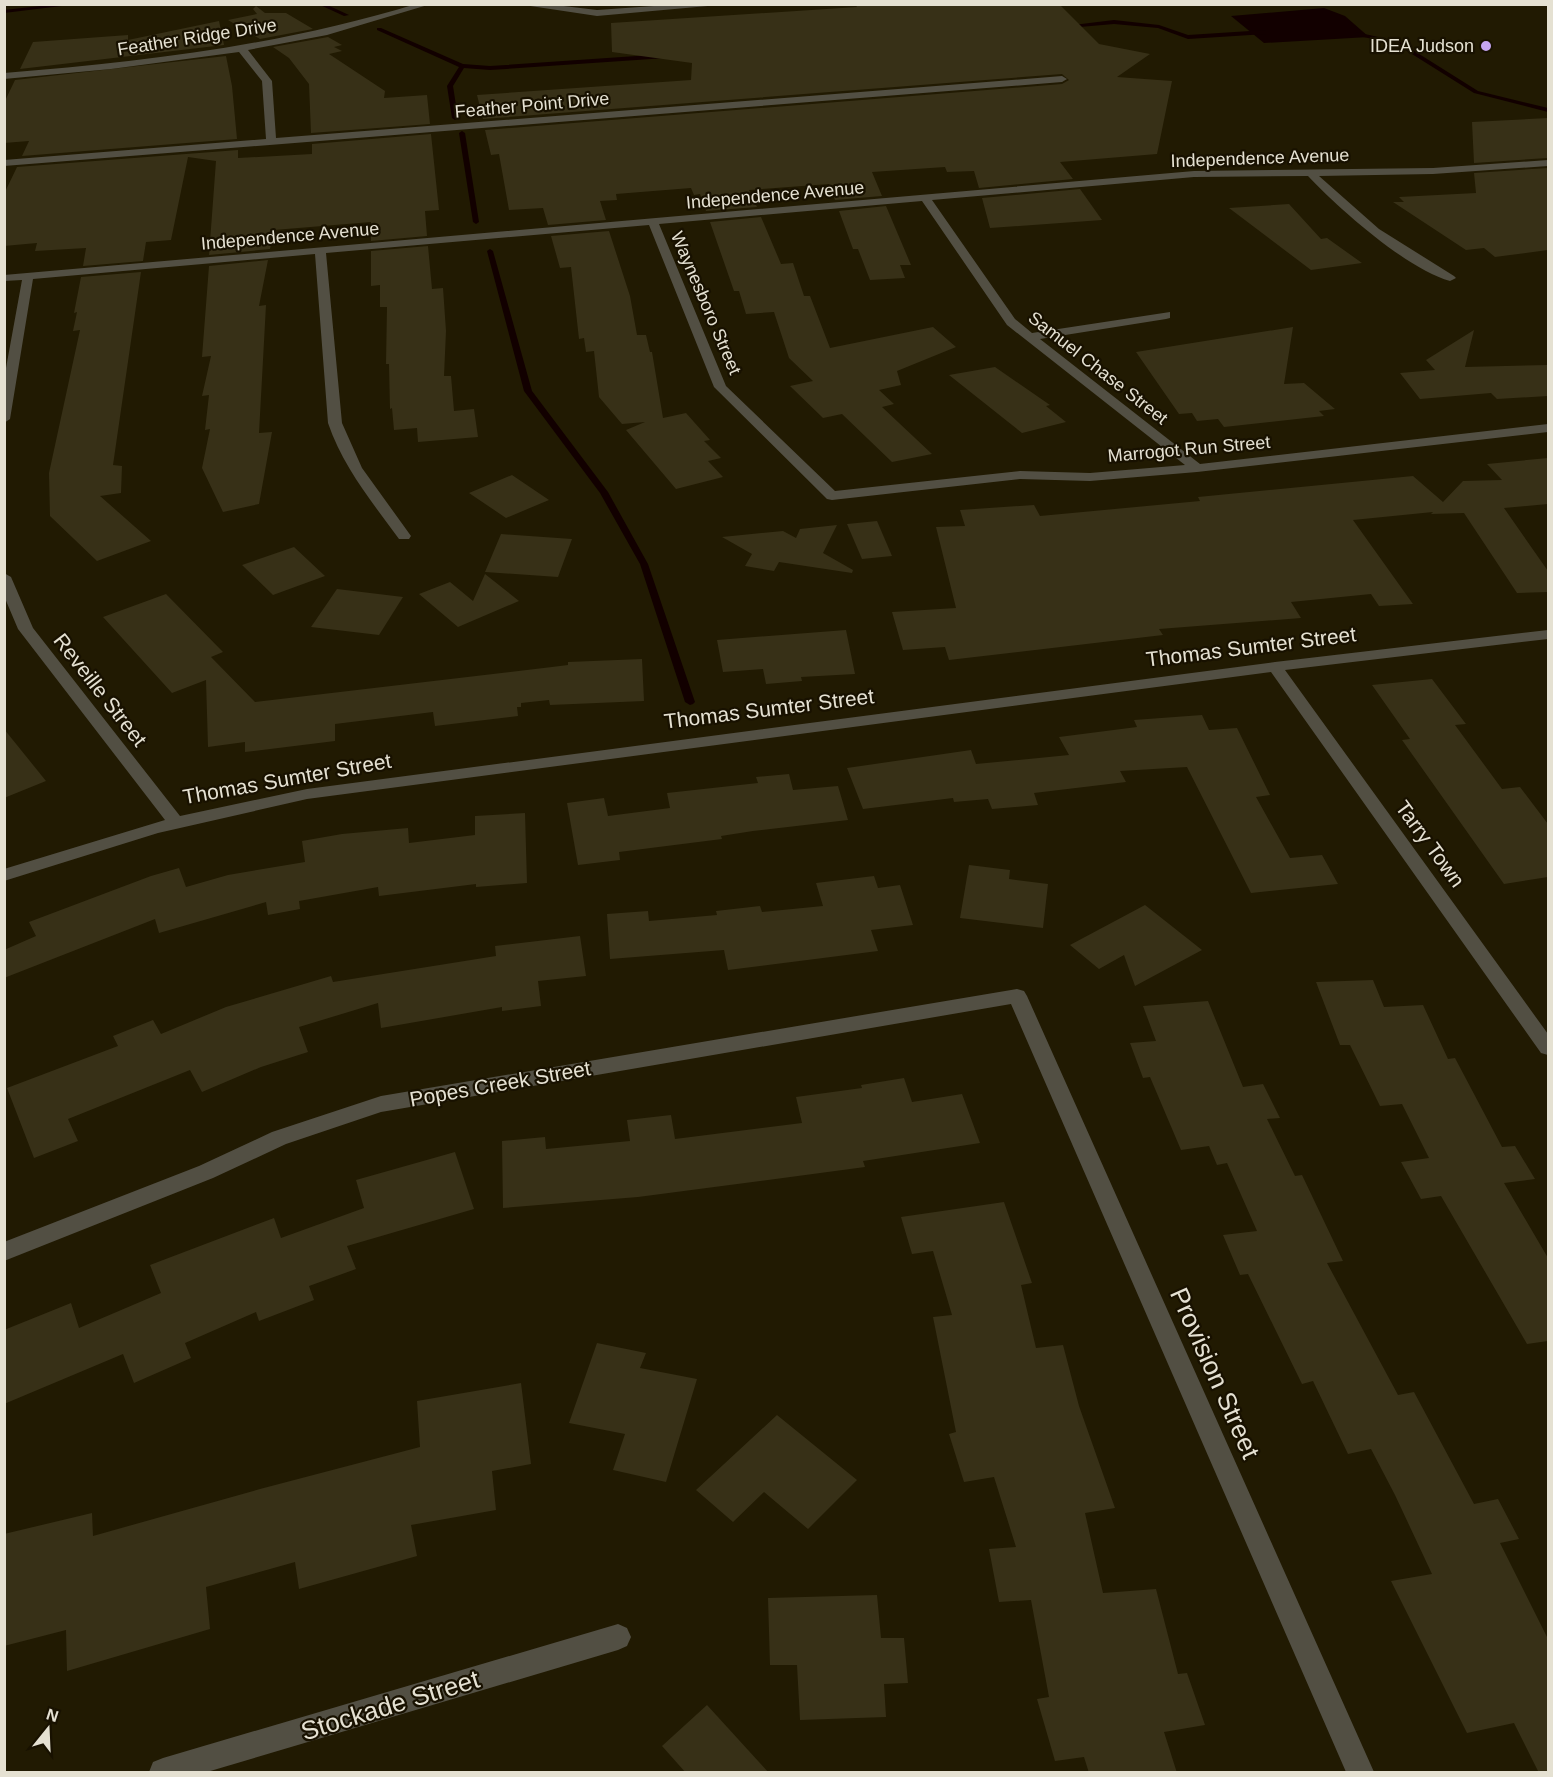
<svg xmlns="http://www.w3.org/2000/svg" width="1553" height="1777" viewBox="0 0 1553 1777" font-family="Arial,sans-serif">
  <rect width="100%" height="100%" fill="#211a02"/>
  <path fill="#120000" d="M1324,8L1345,16L1369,37L1264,43L1231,16Z"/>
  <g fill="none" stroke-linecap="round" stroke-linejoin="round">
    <g fill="#120000" fill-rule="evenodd">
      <path d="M58,4H78L4,13V10Z"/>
      <path d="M318,4H325L349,15L344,16Z"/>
      <path d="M1114,20L1159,25L1188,35L1266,30L1269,32L1266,34L1188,39L1158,28L1114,24L1068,28L1065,26Z"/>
      <path d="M377,28H381L463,64L490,66L666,54L669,56L666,58L490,70L464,68L453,86L458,118L455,120L452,118L447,86L459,67L377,30Z"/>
      <path d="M1356,32L1400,42L1478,91L1548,108V112L1474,93L1396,44L1354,35Z"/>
      <path d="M462,131L465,133L479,222L476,224L473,222L459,133Z"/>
      <path d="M490,249L493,251L532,391L608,492L648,564L695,702L693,704L690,705L685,702L640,564L600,493L524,391L487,251Z"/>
    </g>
  </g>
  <g fill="#373017">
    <path d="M855,4H1059L1099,44L1150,54L1117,77L1172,81L1157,154L1060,162L1073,179L979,188L974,171L947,172L945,167L872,172L882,196L835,200L829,184L749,190L757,207L706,211L700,194L694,195L691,188L616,194L617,200L600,201L606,220L548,225L543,208L509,210L499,154L491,155L485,130L1062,84L1069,80L1062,74L483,119L477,95L691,80L692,63L612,52L611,23L857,7Z"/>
    <path d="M256,6L265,13H286L313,29L260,39L228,20L257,14L253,9Z"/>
    <path d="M219,21L224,45L20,69L33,42L128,35V40Z"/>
    <path d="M328,37L342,45L334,47L342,51L329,54L385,91L384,98L427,95L430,124L311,133L309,84L289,58L273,47Z"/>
    <path d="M226,56L232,86L237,139L22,156L29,141L4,143V103L15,80Z"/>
    <path d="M1548,118V158L1474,163L1472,122Z"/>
    <path d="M431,134L439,210L425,211L427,236L371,241V222L274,230L270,249L209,255L216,161L188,157L171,240L146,242L143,261L83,266L86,248L35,251L37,243L4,246V194L17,167L238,150V158L312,154V144Z"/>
    <path d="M1548,168V250L1495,257L1484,248L1466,250L1393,202H1404L1399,197L1476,193L1474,173Z"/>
    <path d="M1080,189L1102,220L990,228L982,198Z"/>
    <path d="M1289,204L1321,239L1327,238L1362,263L1311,270L1229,208Z"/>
    <path d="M886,206L911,265H900L905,278L870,280L858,249H853L839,211Z"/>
    <path d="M761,217L781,264L793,263L804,296H810L830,348L933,327L956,347L897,371L901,385L879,390L894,404L882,407L932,454L892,462L842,414L823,418L790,386L813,381L789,358L774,312L746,314L739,291H734L710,222Z"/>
    <path d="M609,231L630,296L637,335H646L650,352H652L663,418L686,413L710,440L704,441L721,458L708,461L723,477L676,489L626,430L645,422L622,424L599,397L594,351L586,352L584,338L579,339L571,267L560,268L551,236Z"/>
    <path d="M428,246L432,289L443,288L446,331L444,376H451L454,411L474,409L478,437L418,442L417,428L394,430L392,408L390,409L389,364H386L387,307H380V285L371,286V251Z"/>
    <path d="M268,260L259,306L266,305L259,433L272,432L259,504L223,512L202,468L210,429L205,430L209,395L202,396L211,356L202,357L209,266Z"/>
    <path d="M141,272L113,465L122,466L121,493L100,496L151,541L97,561L50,516L49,473L80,330L73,331L77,312L74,313L81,277Z"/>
    <path d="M1293,327L1284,384L1304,383L1335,409L1319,411L1324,416L1224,427L1218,419L1197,421L1192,413L1179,414L1136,352Z"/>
    <path d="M1474,330L1465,367L1548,365V396L1497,399L1491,393L1420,399L1400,373L1435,370L1426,360Z"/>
    <path d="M995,367L1050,405L1046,406L1066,422L1022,433L949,375Z"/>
    <path d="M1548,458V504L1504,508L1548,571V592L1517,593L1464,513L1431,514L1433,512L1353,520L1413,604L1379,606L1371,594L1291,602L1301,618L1159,629L1163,635L949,660L945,647L903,650L892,612L956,608L936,527L965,526L960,510L1034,505L1040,516L1200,501L1198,497L1413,476L1443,502L1463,481L1502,480L1487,464Z"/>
    <path d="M512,475L549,500L506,518L469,493Z"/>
    <path d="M877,521L892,556L862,559L847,524Z"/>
    <path d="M837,525L823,553L853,570L852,573L779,562L774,571L745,566L752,554L722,537L783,531L796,538L800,529Z"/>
    <path d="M501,534L572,539L558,577L485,572Z"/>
    <path d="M294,547L325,576L273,595L242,565Z"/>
    <path d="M485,574L519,601L458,627L419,594L450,582L473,601Z"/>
    <path d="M337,589L403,597L379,635L311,627Z"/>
    <path d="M166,594L223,652L211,657L255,702L552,667L568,665V662L642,659L644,701L550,705L549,700L521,703V707H517L518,716L435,726L433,712L335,724V741L245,752V742L208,747L206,680L172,693L103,617Z"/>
    <path d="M846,630L855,674L801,677L802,681L766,684L763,669L723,672L717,640Z"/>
    <path d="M1432,679L1466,724L1455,725L1502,789L1520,787L1548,824V877L1504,884L1402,740L1410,739L1372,685Z"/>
    <path d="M1202,715L1209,730L1237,728L1270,795L1256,797L1290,858L1322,855L1338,884L1251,893L1187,767L1120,771L1126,782L1034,793L1038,805L992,809L988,799L954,802L953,798L863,809L847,768L971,750L976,764L1069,755L1059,737L1137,727L1134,720Z"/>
    <path d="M4,729L46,781L4,798Z"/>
    <path d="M789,774L793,790L838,786L848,820L753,831L721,836L722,839L619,852L620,860L578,865L567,803L604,798L608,816L670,808L667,793L758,783L756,777Z"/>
    <path d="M525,813L527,883L476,887V884L379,896L378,887L299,901L300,909L268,915L266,902L159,933L155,919L4,978V950L36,936L29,922L151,876L179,868L186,887L228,875L305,862L302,841L342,834L408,828L409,843L475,835V816Z"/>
    <path d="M969,865L1010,870L1009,879L1048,884L1043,928L960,918Z"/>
    <path d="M874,876L878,888L900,885L913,925L871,930L878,951L728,970L724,950L610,959L607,914L648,911L649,921L717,915L716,911L760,906L762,912L823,906L816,883Z"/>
    <path d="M1145,905L1202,950L1135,986L1124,955L1099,969L1070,945Z"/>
    <path d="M580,936L586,976L538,981L541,1006L502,1011V1007L381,1028L378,1003L299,1027L308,1052L261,1067L202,1092L190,1070L68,1119L78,1141L34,1158L7,1088L118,1046L113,1036L153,1020L161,1034L226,1007L331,976L333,982L496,956L495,946Z"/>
    <path d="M1373,980L1384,1007L1423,1005L1448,1059L1455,1058L1502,1147L1515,1146L1535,1179L1504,1183L1548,1258V1341L1527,1344L1441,1196L1421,1199L1401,1162L1429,1158L1402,1104L1380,1106L1350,1045H1340L1316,982Z"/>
    <path d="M1208,1001L1243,1087L1263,1084L1280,1118L1267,1119L1295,1176L1302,1175L1343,1261L1327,1263L1398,1395L1414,1392L1474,1504L1498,1499L1519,1539L1500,1543L1548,1639V1773H1539L1514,1723L1467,1733L1391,1581L1432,1574L1395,1495L1371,1449L1348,1454L1313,1381L1302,1384L1248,1274L1240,1275L1223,1235L1257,1231L1227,1163L1217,1165L1209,1146L1181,1150L1150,1077L1143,1078L1130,1043L1156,1041L1143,1006Z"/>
    <path d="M904,1078L912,1102L962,1094L980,1143L863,1161L865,1167L768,1180L638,1197L503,1208L502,1141L545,1137L546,1149L630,1141L627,1120L671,1115L675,1139L802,1123L796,1097L862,1088L861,1085Z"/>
    <path d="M455,1152L474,1209L347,1246L356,1269L309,1286L314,1300L259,1321L256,1312L185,1343L191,1358L134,1383L123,1354L4,1404V1330L71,1303L79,1328L161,1293L150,1265L274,1218L281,1238L364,1208L356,1180Z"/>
    <path d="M1004,1202L1032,1283L1021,1285L1036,1348L1063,1345L1079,1406L1115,1508L1085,1513L1103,1593L1156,1589L1178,1674L1187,1673L1205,1725L1164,1732L1177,1773H1089L1084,1757L1055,1761L1037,1699L1049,1697L1031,1600L999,1602L989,1549L1016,1547L994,1477L964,1482L949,1434L956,1432L933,1317L952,1315L933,1251L912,1254L901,1217Z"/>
    <path d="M597,1343L646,1353L640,1368L697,1379L666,1482L613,1470L625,1434L569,1423Z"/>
    <path d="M521,1383L531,1464L492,1471L496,1510L411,1525L417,1556L299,1589L295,1562L206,1587L210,1629L67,1671L66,1630L4,1646V1534L92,1513L93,1536L260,1489L420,1447L417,1401Z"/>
    <path d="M777,1415L857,1480L808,1529L764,1492L733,1522L696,1490Z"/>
    <path d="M877,1595L881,1638H904L908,1683L884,1684L886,1717L800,1720L797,1665H770L768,1598Z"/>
    <path d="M707,1705L769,1773H686L662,1746Z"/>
  </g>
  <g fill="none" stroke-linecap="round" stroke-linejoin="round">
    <g fill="#524f43" fill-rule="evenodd">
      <path d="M416,4H431L327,35L248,50L272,81L276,138L1062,76L1067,79L1062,82L4,166V160L266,139L262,81L239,52L111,69L4,79V73C144,62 282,45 416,4Z"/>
      <path d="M517,4H547L597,10L682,4H730L597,16Z"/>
      <path d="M1548,160V166L1433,174L1319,176L1379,229L1454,276L1456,278L1450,281C1407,269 1339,209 1308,176L1194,177L932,200L1015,319L1032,333L1170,312V318L1166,319L1040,339L1200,464L1548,424V432L1197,472L1090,481L1020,479L832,500L827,499L714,387L649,225L326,253L342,423L362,468L411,536L409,539H399C372,502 343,467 328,423L315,254L33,279L10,419L4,423V379L22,280L4,281V275L1194,171L1433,168ZM922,201L1007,325L1185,465L1090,473L1020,471L835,491L726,386L659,224Z"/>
      <path d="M4,573L11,577L33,628L180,816L307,789L1275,662L1548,630V639L1285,670L1548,1034V1055L1541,1053L1271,672L307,799L158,833L4,881V869L165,820L18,629L4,596Z"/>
      <path d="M1017,989L1024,991L1027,996L1374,1772H1346L1011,1004L381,1112L286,1144L213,1178L4,1261V1242L199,1166L272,1132L381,1096Z"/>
      <path d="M618,1624L627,1628L631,1637L627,1646L618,1650L207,1772H149L153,1762L163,1758Z"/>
    </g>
  </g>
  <circle fill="#c6a6f0" stroke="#181100" stroke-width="2" cx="1486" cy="46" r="6"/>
  <g text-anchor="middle" stroke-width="4.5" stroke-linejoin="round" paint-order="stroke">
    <g font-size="18" fill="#e5e1d2" stroke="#181100">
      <text transform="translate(197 37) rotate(-9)" y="6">Feather Ridge Drive</text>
      <text transform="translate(532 105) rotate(-5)" y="6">Feather Point Drive</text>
      <text transform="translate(1260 158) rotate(-2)" y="6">Independence Avenue</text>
      <text transform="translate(775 195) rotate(-5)" y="6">Independence Avenue</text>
      <text transform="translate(290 236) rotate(-5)" y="6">Independence Avenue</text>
      <text transform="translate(706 303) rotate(67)" y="6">Waynesboro Street</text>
      <text transform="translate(1098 368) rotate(38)" y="6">Samuel Chase Street</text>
      <text transform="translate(1189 449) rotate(-5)" y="6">Marrogot Run Street</text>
    </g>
    <g font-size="18" fill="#e5e1d2" stroke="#181100" text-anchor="end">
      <text x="1474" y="52">IDEA Judson</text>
    </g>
    <g font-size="21" fill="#e5e1d2" stroke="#181100">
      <text transform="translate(1251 647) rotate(-7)" y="7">Thomas Sumter Street</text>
      <text transform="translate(100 690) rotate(52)" y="7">Reveille Street</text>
      <text transform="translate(769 709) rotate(-7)" y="7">Thomas Sumter Street</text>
      <text transform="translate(287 779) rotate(-10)" y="7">Thomas Sumter Street</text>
      <text transform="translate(1430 844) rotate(54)" y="7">Tarry Town</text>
      <text transform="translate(500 1084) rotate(-10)" y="7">Popes Creek Street</text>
    </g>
    <g font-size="26" fill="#e5e1d2" stroke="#181100">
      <text transform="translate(1215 1373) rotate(66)" y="9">Provision Street</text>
      <text transform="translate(390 1705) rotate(-17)" y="9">Stockade Street</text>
    </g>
  </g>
  <rect width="1553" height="1777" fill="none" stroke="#e5e1d2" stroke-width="12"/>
  <g transform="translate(48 1729) rotate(18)" stroke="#181100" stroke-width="4.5" paint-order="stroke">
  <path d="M0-4.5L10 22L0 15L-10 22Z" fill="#e5e1d2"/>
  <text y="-9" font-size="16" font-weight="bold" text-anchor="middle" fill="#e5e1d2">N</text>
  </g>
</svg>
